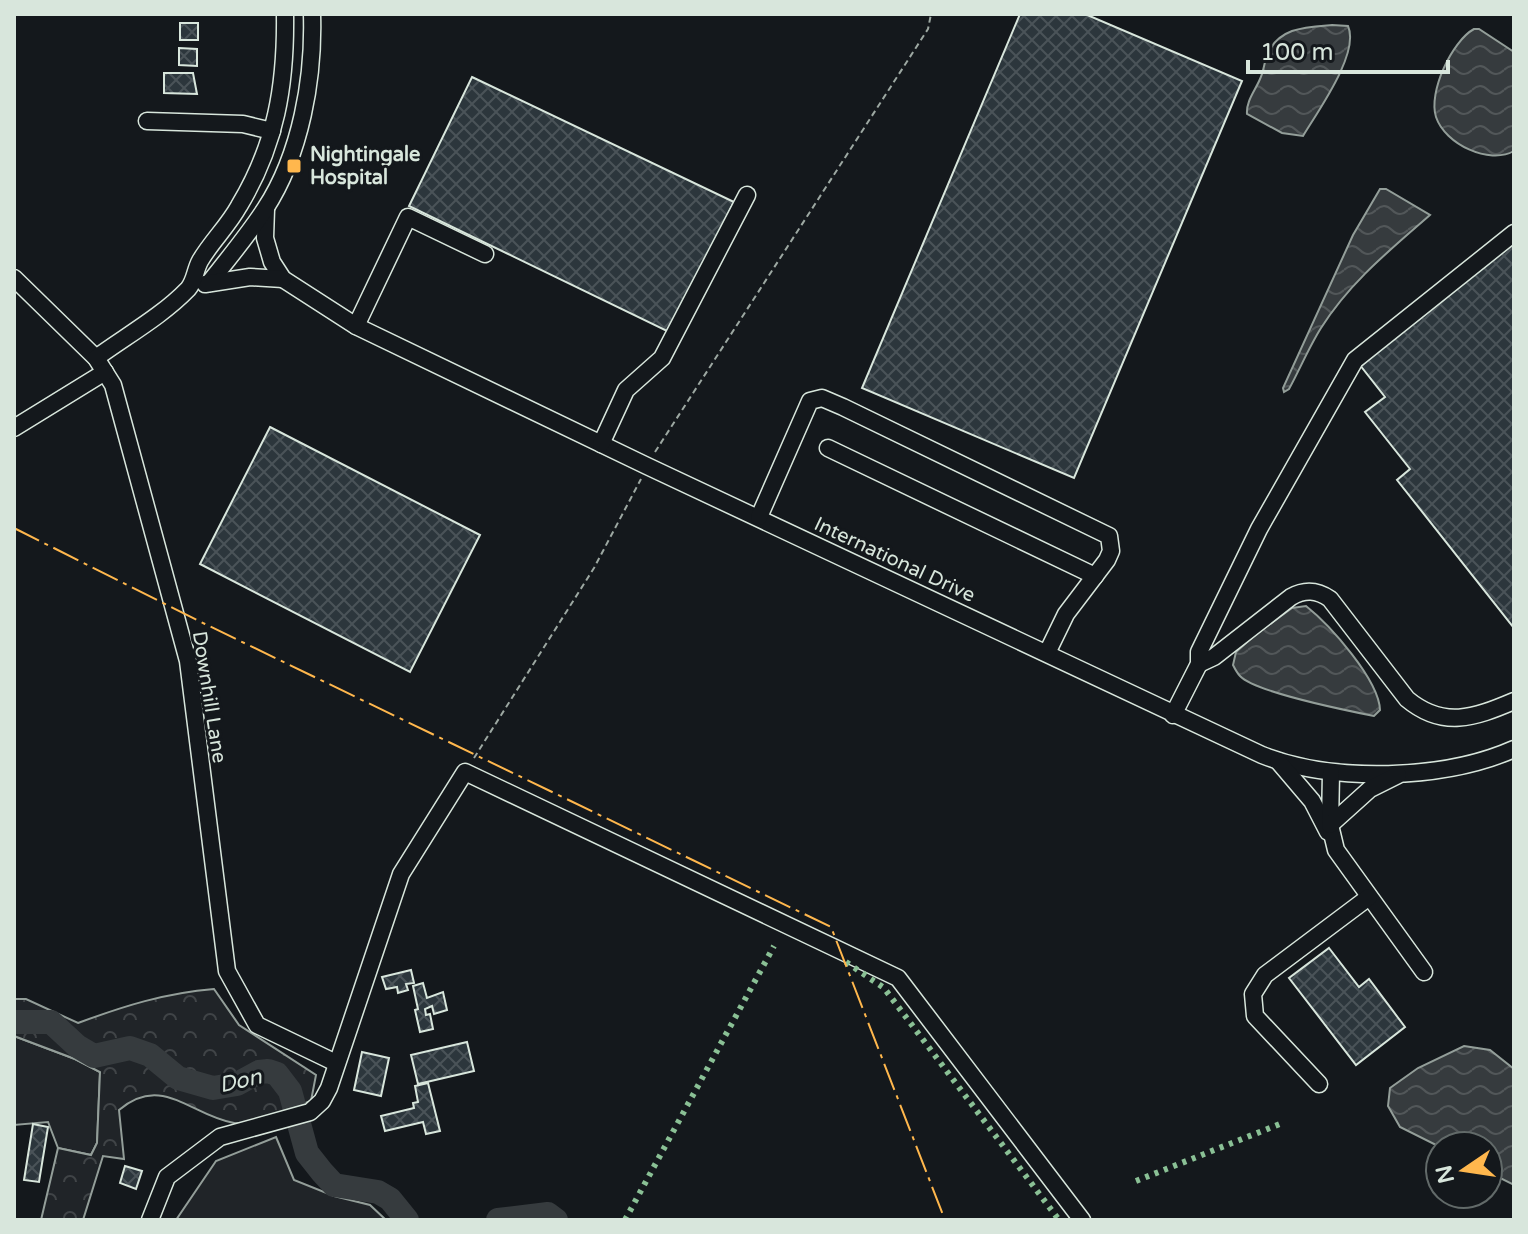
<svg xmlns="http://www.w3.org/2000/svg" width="1528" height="1234" viewBox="0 0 1528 1234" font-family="'Varela Round',sans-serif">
  <defs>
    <pattern id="forest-crowns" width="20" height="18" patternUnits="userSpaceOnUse" patternTransform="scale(2)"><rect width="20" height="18" fill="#202428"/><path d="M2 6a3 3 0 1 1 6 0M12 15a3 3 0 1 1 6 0" fill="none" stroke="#404447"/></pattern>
    <pattern id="water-waves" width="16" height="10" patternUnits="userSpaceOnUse" patternTransform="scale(2)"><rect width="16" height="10" fill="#363b3e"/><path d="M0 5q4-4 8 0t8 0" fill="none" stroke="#525759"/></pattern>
    <pattern id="building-cross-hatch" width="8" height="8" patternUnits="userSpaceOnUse" patternTransform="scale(2)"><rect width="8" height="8" fill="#2c363c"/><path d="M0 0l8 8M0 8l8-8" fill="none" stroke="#4a5358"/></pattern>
  </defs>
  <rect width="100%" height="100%" fill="#14181c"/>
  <g fill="#202428" stroke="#939e99" stroke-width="2">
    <path d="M14,1036L75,1059L100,1072L97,1143L91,1155L58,1148L48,1122L14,1125Z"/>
    <path d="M276,1137L294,1180L334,1196L370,1205L386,1220H176L216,1161Z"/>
  </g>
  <path fill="url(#forest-crowns)" stroke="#939e99" stroke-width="2" d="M214,989L239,1025L316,1075L311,1101C294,1107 251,1126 234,1123C191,1116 162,1073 119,1110L124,1159L103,1156L83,1220H41L58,1148L91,1155L97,1143L100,1072L75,1059L14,1036V999H26L78,1023C124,1006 165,993 214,989Z"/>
  <g fill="url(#water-waves)" stroke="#939e99" stroke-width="2">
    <path d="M1332,25L1348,26C1360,53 1318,111 1303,136L1282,133L1247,114C1246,101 1255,91 1260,79C1264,71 1264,63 1267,55C1279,27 1306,27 1332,25Z"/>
    <path d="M1474,29H1479L1514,52V151C1489,165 1445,144 1436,117C1428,92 1452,41 1474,29Z"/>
    <path d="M1380,189H1386L1430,215C1390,250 1350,282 1321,328C1309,347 1300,369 1289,389L1284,392L1283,388L1353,235Z"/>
    <path d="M1306,606C1330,625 1379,680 1380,710L1374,716C1349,711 1255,692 1240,676C1237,673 1235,669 1233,665L1236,652L1255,635L1292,608Z"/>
    <path d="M1464,1046L1490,1050L1514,1069V1185L1488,1172V1146L1440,1147L1400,1127L1388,1106L1390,1088L1418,1068Z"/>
  </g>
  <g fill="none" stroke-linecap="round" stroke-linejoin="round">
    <g stroke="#363b3e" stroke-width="24">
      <path d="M14,1022H51L77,1046L94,1056L130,1048L150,1055L178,1078L213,1088L237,1084L259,1072L268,1071L277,1074L290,1091L307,1153L322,1172L334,1185L378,1192L390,1199L407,1220"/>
      <path d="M498,1220L548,1214L556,1220"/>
    </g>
  </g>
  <g fill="url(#building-cross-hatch)" stroke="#d8e6dc" stroke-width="2">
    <path d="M1020,14H1085L1242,81L1074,478L862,388Z"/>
    <rect x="180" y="23" width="18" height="17"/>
    <path d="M179,48L197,49V66L179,65Z"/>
    <path d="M164,73H193L197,94L164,93Z"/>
    <path d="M472,77L734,202L669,332L409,206Z"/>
    <path d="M1514,235V628L1397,480L1410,469L1365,412L1385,397L1356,360Z"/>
    <path d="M270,427L480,535L410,672L200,564Z"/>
    <path d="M1329,948L1359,987L1369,979L1405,1027L1356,1065L1289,978Z"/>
    <path d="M411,970L414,983L406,984L408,990L398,993L397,987L386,989L382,977Z"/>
    <path d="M423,983L427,998L443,992L447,1010L434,1014L432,1006L425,1009L426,1015L430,1014L433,1029L420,1032L415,1010L418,1009L413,986Z"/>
    <path d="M467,1042L474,1071L418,1084L411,1055Z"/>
    <path d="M362,1052L389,1058L381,1096L354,1090Z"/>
    <path d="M428,1083L440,1131L426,1134L423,1122L385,1131L381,1116L414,1108L413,1103L418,1102L415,1086Z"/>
    <path d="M33,1124L48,1127L39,1182L24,1180Z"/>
    <path d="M125,1166L142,1171L136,1189L120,1183Z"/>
  </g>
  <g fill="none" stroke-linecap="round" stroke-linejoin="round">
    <g stroke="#d8e6dc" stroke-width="19">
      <g id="minor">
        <path d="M147,121L243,124L272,131"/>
        <path d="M266,209L265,238L272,262L283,279L356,326L647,466L1262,755C1333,783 1444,780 1514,749"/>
        <path d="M14,278L96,358L113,385L188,661L227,971L257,1025L336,1063"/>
        <path d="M209,283C228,259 248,235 265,209C301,154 314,78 312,14"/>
        <path d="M205,284L250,277L283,279"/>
        <path d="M356,326L408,217L485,254"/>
        <path d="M96,358C126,336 162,316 188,289C195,281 195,270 200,261C211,242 228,226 239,206C276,145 286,85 285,14"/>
        <path d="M14,428L105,372"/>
        <path d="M601,444L626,390L662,358L747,195"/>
        <path d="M828,448L1095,576"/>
        <path d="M759,517L810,401L822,398L843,407L1109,536L1111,551L1107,560L1066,614L1047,653"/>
        <path d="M1199,664L1214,657L1291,597C1305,589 1317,590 1330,599L1407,699C1443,729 1474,718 1514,701"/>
        <path d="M1173,715L1199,664V652L1259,529L1355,360L1514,233"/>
        <path d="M1278,761L1312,801L1328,832"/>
        <path d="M1331,773L1330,825L1336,850L1424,972"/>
        <path d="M1330,825L1370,789L1398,775"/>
        <path d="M1319,1084L1255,1016L1253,994L1265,975L1369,897"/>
        <path d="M150,1220L167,1177L220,1137L310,1112L322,1101L329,1088L401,874L465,772L898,978L1082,1220"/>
      </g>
    </g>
    <g stroke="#9da8a2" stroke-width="2" stroke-dasharray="6 4" stroke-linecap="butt">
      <path d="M655,452L928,29L931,14"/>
      <path d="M474,758L594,568L641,479"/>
    </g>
    <use href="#minor" stroke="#14181c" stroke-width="16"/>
    <g stroke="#8ac095" stroke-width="6" stroke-dasharray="4 6" stroke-linecap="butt">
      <path d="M846,962L884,988L1059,1220"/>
      <path d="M1136,1181L1280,1124"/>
      <path d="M625,1220L774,946"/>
    </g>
    <path stroke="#ffb74d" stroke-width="2" stroke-dasharray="28 6 4 6" stroke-linecap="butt" d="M14,528L205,624L831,927L945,1220"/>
  </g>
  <rect fill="#ffb74d" stroke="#14181c" stroke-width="3" x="286" y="158" width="16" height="16" rx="4"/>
  <g text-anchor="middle" stroke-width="6" stroke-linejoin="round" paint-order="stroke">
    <g font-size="20" font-weight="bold" fill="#d8e6dc" stroke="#14181c" text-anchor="start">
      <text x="310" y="161">Nightingale<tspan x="310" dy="23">Hospital</tspan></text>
    </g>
    <g font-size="20" fill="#d8e6dc" stroke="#14181c">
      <text transform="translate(895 559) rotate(25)" y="7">International Drive</text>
      <text transform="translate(210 697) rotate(81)" y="7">Downhill Lane</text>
    </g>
    <g font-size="22" font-style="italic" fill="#d8e6dc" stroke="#14181c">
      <text transform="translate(240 1080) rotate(-13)" y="8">Don</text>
    </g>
  </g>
  <rect width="1528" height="1234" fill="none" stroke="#d8e6dc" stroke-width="32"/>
  <g transform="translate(1464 1170) rotate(257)"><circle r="38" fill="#14181c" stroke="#626a69" stroke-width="2"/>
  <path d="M0-6L14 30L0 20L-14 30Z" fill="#ffb74d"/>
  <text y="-12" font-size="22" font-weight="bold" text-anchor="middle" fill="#d8e6dc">N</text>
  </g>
  <path d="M1248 60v12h200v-12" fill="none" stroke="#d8e6dc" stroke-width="4"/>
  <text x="1260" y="60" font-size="24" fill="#d8e6dc" stroke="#14181c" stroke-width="6" paint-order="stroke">100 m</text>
</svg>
